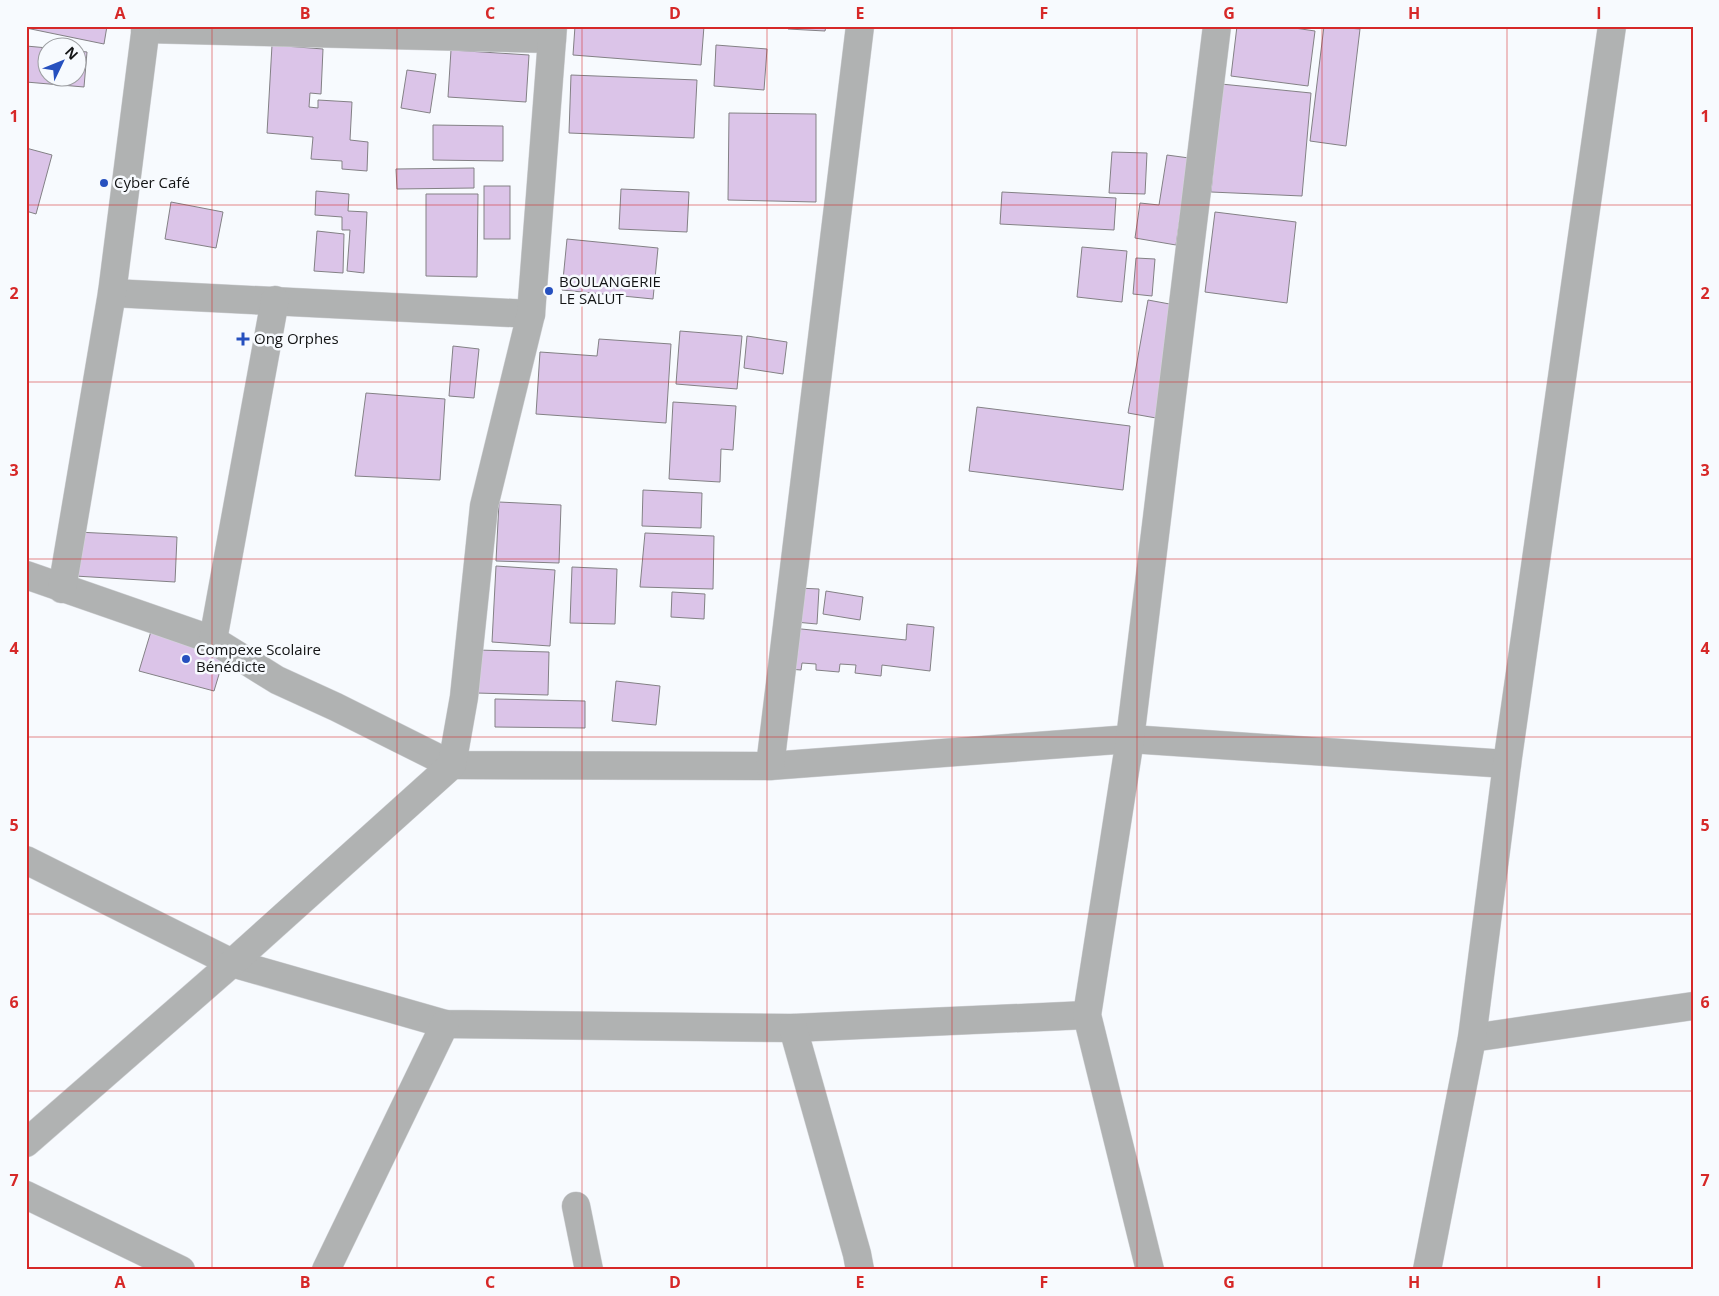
<svg xmlns="http://www.w3.org/2000/svg" width="1719" height="1296" viewBox="0 0 1719 1296" font-family="'Open Sans',sans-serif">
  <rect width="100%" height="100%" fill="#f7fafe"/>
  <g fill="#dbc4e8" stroke="#838185">
    <path d="M26,26H107L104,44L26,28Z"/>
    <path d="M575,26H704L701,65L573,55Z"/>
    <path d="M788,26H826L825,31L788,29Z"/>
    <path d="M1237,26H1281L1315,31L1308,86L1231,76Z"/>
    <path d="M1324,26L1360,29L1346,146L1310,141Z"/>
    <path d="M272,45L323,49L321,94L310,93L309,107L318,108V100L352,102L350,140L368,142L367,171L342,169V161L311,159L313,137L267,133Z"/>
    <path d="M716,45L767,49L764,90L714,86Z"/>
    <path d="M26,46L48,48V78H78V51L87,52L84,87L26,82Z"/>
    <path d="M451,50L529,55L526,102L448,97Z"/>
    <path d="M407,70L436,74L430,113L401,108Z"/>
    <path d="M571,75L697,80L694,138L569,133Z"/>
    <path d="M1221,84L1311,93L1302,196L1211,192Z"/>
    <path d="M729,113L816,114V202L728,200Z"/>
    <path d="M433,125L503,126V161L433,160Z"/>
    <path d="M26,148L52,155L36,214L26,211Z"/>
    <path d="M1112,152L1147,153L1145,194L1109,193Z"/>
    <path d="M1167,155L1189,158L1176,245L1135,238L1140,203L1159,205Z"/>
    <path d="M474,168V188L397,189L396,169Z"/>
    <rect x="484" y="186" width="26" height="53"/>
    <path d="M621,189L689,192L687,232L619,229Z"/>
    <path d="M316,191L349,194L348,211L367,212L364,273L347,271L350,230H342V217L315,215Z"/>
    <path d="M1002,192L1116,198L1114,230L1000,224Z"/>
    <path d="M426,194H478L477,277L426,276Z"/>
    <path d="M171,202L223,212L216,248L165,239Z"/>
    <path d="M1215,212L1296,222L1287,303L1205,292Z"/>
    <path d="M317,231L344,234L343,273L314,271Z"/>
    <path d="M567,239L658,248L653,299L562,290Z"/>
    <path d="M1082,247L1127,251L1122,302L1077,297Z"/>
    <path d="M1136,258L1155,259L1152,296L1133,294Z"/>
    <path d="M1148,300L1175,305L1156,418L1128,413Z"/>
    <path d="M680,331L742,336L737,389L676,384Z"/>
    <path d="M747,336L787,342L783,374L744,368Z"/>
    <path d="M599,339L671,344L666,423L536,414L540,352L597,356Z"/>
    <path d="M453,346L479,349L474,398L449,396Z"/>
    <path d="M366,393L445,399L440,480L355,476Z"/>
    <path d="M673,402L736,406L733,450L721,449L720,482L669,479Z"/>
    <path d="M977,407L1130,426L1123,490L969,471Z"/>
    <path d="M643,490L702,493L701,528L642,526Z"/>
    <path d="M499,502L561,505L559,563L496,561Z"/>
    <path d="M77,532L177,537L175,582L75,576Z"/>
    <path d="M645,533L714,536L713,589L640,587Z"/>
    <path d="M496,566L555,570L550,646L492,642Z"/>
    <path d="M572,567L617,569L615,624L570,623Z"/>
    <path d="M798,588L819,589L817,624L795,622Z"/>
    <path d="M826,591L863,597L860,620L823,614Z"/>
    <path d="M672,592L705,594L704,619L671,617Z"/>
    <path d="M907,624L934,627L930,671L882,665L881,676L855,673L856,665L840,664L839,672L816,670V664L802,663L801,670L788,669L792,628L906,640Z"/>
    <path d="M152,628L226,651L214,691L139,671Z"/>
    <path d="M477,650L549,652L548,695L476,693Z"/>
    <path d="M616,681L660,686L656,725L612,721Z"/>
    <path d="M495,699L585,701V728L495,727Z"/>
  </g>
  <g fill="none" stroke-linecap="round" stroke-linejoin="round">
    <g stroke="#d3d5d9" stroke-width="29">
      <g id="minor">
        <path d="M145,29L552,39"/>
        <path d="M112,293L531,314"/>
        <path d="M26,575L213,640L277,680L336,707L452,765L770,766L1130,739L1507,764"/>
        <path d="M62,589L112,293L146,26"/>
        <path d="M213,640L275,300"/>
        <path d="M770,766L860,26"/>
        <path d="M26,860L232,963L445,1024L793,1028L1087,1015"/>
        <path d="M793,1028L857,1254L860,1270"/>
        <path d="M1472,1038L1693,1006"/>
        <path d="M26,1143L232,963L452,765L464,697L484,506L531,314L553,26"/>
        <path d="M26,1195L181,1270"/>
        <path d="M576,1206L589,1270"/>
        <path d="M326,1270L445,1024"/>
        <path d="M1150,1270L1087,1015L1130,739L1217,26"/>
      </g>
    </g>
    <g stroke="#d3d5d9" stroke-width="29">
      <path id="tertiary" d="M1427,1270L1472,1038L1507,764L1612,26"/>
    </g>
    <use href="#minor" stroke="#b0b2b2" stroke-width="28"/>
    <use href="#tertiary" stroke="#b0b2b2" stroke-width="28"/>
  </g>
  <path fill="none" stroke="#d62828" stroke-width="1" stroke-opacity="0.55" d="M212,26V1270M397,26V1270M582,26V1270M767,26V1270M952,26V1270M1137,26V1270M1322,26V1270M1507,26V1270M26,205H1693M26,382H1693M26,559H1693M26,737H1693M26,914H1693M26,1091H1693"/>
  <g fill="#2650bf" stroke="#f7fafe" stroke-width="2">
    <circle cx="104" cy="183" r="5"/>
    <circle cx="549" cy="291" r="5"/>
    <path d="M240.5 331.5h5v5h5v5h-5v5h-5v-5h-5v-5h5z"/>
    <circle cx="186" cy="659" r="5"/>
  </g>
  <g text-anchor="middle" stroke-width="5" stroke-linejoin="round" paint-order="stroke">
    <g font-size="15" fill="#131415" stroke="#f7fafe" text-anchor="start">
      <text x="114" y="188">Cyber Café</text>
      <text x="559" y="287">BOULANGERIE<tspan x="559" dy="17">LE SALUT</tspan></text>
      <text x="254" y="344">Ong Orphes</text>
      <text x="196" y="655">Compexe Scolaire<tspan x="196" dy="17">Bénédicte</tspan></text>
    </g>
  </g>
  <rect width="1719" height="1296" fill="none" stroke="#f7fafe" stroke-width="55"/>
  <g transform="translate(62 62) rotate(47)"><circle r="24" fill="#f7fafe" stroke="#9c9ea1"/>
  <path d="M0-4L9 19L0 12L-9 19Z" fill="#2650bf"/>
  <text y="-8" font-size="14" font-weight="bold" text-anchor="middle" fill="#131415">N</text>
  </g>
  <rect x="28" y="28" width="1664" height="1240" fill="none" stroke="#d62828" stroke-width="2"/>
  <g font-size="16" text-anchor="middle" font-weight="bold" fill="#d62828">
    <text x="120" y="19">A</text>
    <text x="305" y="19">B</text>
    <text x="490" y="19">C</text>
    <text x="675" y="19">D</text>
    <text x="860" y="19">E</text>
    <text x="1044" y="19">F</text>
    <text x="1229" y="19">G</text>
    <text x="1414" y="19">H</text>
    <text x="1599" y="19">I</text>
    <text x="14" y="122">1</text>
    <text x="1705" y="122">1</text>
    <text x="14" y="299">2</text>
    <text x="1705" y="299">2</text>
    <text x="14" y="476">3</text>
    <text x="1705" y="476">3</text>
    <text x="14" y="654">4</text>
    <text x="1705" y="654">4</text>
    <text x="14" y="831">5</text>
    <text x="1705" y="831">5</text>
    <text x="14" y="1008">6</text>
    <text x="1705" y="1008">6</text>
    <text x="14" y="1186">7</text>
    <text x="1705" y="1186">7</text>
    <text x="120" y="1288">A</text>
    <text x="305" y="1288">B</text>
    <text x="490" y="1288">C</text>
    <text x="675" y="1288">D</text>
    <text x="860" y="1288">E</text>
    <text x="1044" y="1288">F</text>
    <text x="1229" y="1288">G</text>
    <text x="1414" y="1288">H</text>
    <text x="1599" y="1288">I</text>
  </g>
</svg>
